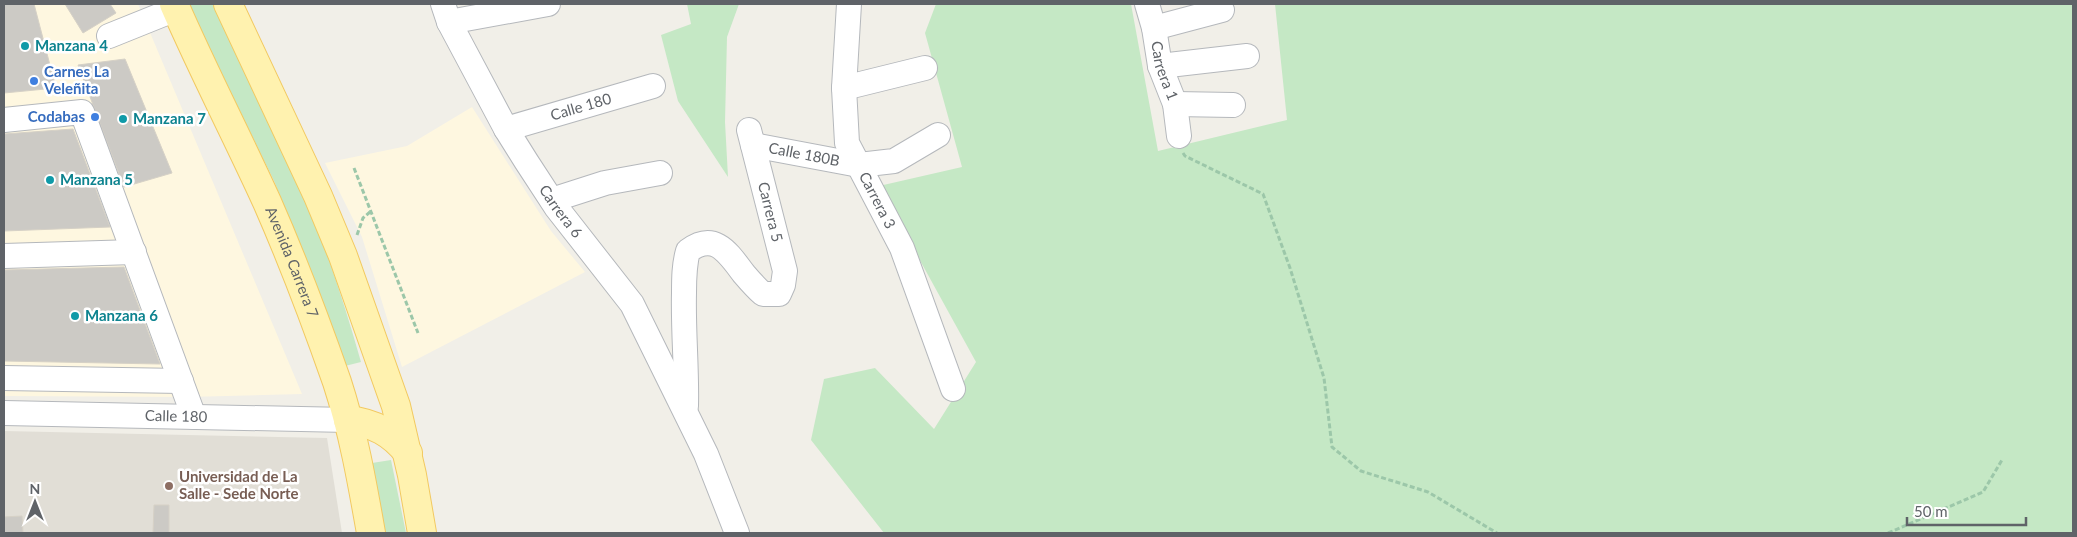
<svg xmlns="http://www.w3.org/2000/svg" width="2077" height="537" viewBox="0 0 2077 537" font-family="Lato,sans-serif">
  <rect width="100%" height="100%" fill="#f1efe8"/>
  <g fill="#fef7e0">
    <path d="M4,4H138L302,394L187,397L4,396Z"/>
    <path d="M472,107L551,231L585,272L402,367L362,237L325,163L407,146Z"/>
  </g>
  <path fill="#e1ded6" d="M4,431L327,438L342,533H4Z"/>
  <g fill="#c5e8c5">
    <path d="M188,4H213C244,67 278,131 305,196C327,250 345,306 361,362L345,366L296,234L274,181Z"/>
    <path d="M687,4H739L727,37L725,122L728,177L678,101L661,35L691,24Z"/>
    <path d="M936,4H1131L1158,151L1287,120L1275,4H2073V533H884L811,440L824,379L875,368L934,429L976,362L879,186L962,167L925,33Z"/>
    <path d="M391,460L406,533H384L372,463Z"/>
  </g>
  <g fill="#cccac5" stroke="#d6d1c6">
    <path d="M4,4H34L56,88L4,93Z"/>
    <path d="M65,4H110L116,13L83,33Z"/>
    <path d="M125,59L172,173L124,187L78,65Z"/>
    <path d="M73,129L110,227L4,231V134Z"/>
    <path d="M124,267L160,364L4,361V270Z"/>
    <path d="M154,505H169V533H153Z"/>
    <path d="M22,516L23,533H4V517Z"/>
  </g>
  <g fill="none" stroke-linecap="round" stroke-linejoin="round">
    <g stroke="#b5b8bc" stroke-width="26">
      <g id="minor">
        <path id="s1" d="M443,4L449,22L506,129L526,161L556,207L632,304L706,454L737,533"/>
        <path id="s2" d="M849,4L844,88L847,143L902,248L953,389"/>
        <path id="s3" d="M1147,4L1154,28L1160,66L1175,104L1179,136"/>
        <path d="M449,22L548,4"/>
        <path d="M1154,28L1222,10"/>
        <path d="M109,36L176,9"/>
        <path d="M1160,66L1247,56"/>
        <path d="M844,88L925,68"/>
        <path d="M1175,104L1233,105"/>
        <path d="M4,120L82,112L194,417"/>
        <path id="s4" d="M506,129L653,86"/>
        <path id="s5" d="M753,145L859,165L894,161L938,135"/>
        <path d="M552,200L605,183L660,173"/>
        <path d="M4,256L134,252"/>
        <path d="M4,378L181,381"/>
        <path d="M686,406C687,369 683,331 684,293C684,279 684,265 688,251C715,231 728,253 744,274C750,281 756,288 763,294H779L783,285L785,271L749,130"/>
        <path id="s6" d="M4,413L348,420"/>
      </g>
    </g>
    <g stroke="#f2c960" stroke-width="30">
      <g id="major">
        <path id="s7" d="M174,4C203,71 237,136 267,202C293,261 316,322 337,382C353,431 362,482 371,533"/>
        <path d="M228,4L318,196L343,256L396,406L412,475L422,533"/>
        <path d="M348,420C374,423 392,433 408,453"/>
      </g>
    </g>
    <g stroke="#9cc7a9" stroke-width="3" stroke-dasharray="5 2.5" stroke-linecap="butt">
      <path d="M1183,153L1185,156L1263,194L1290,268L1324,378L1332,447L1361,471L1428,492L1497,533"/>
      <path d="M354,168L418,333"/>
      <path d="M357,235L363,218L370,212"/>
      <path d="M1888,533L1983,492L2002,460"/>
    </g>
    <use href="#minor" stroke="#fff" stroke-width="24"/>
    <use href="#major" stroke="#fff2af" stroke-width="28"/>
  </g>
  <g fill="#0f9aa8" stroke="#fff" stroke-width="2">
    <circle cx="25" cy="46" r="5"/>
    <circle cx="123" cy="119" r="5"/>
    <circle cx="50" cy="180" r="5"/>
    <circle cx="75" cy="316" r="5"/>
  </g>
  <g fill="#3f7fe0" stroke="#fff" stroke-width="2">
    <circle cx="34" cy="81" r="5"/>
    <circle cx="95" cy="117" r="5"/>
  </g>
  <circle fill="#8d6e63" stroke="#fff" stroke-width="2" cx="169" cy="486" r="5"/>
  <g text-anchor="middle" stroke-width="5" stroke-linejoin="round" paint-order="stroke">
    <g font-size="15" font-weight="bold" fill="#0d838f" stroke="#fff" text-anchor="start">
      <text x="35" y="51">Manzana 4</text>
      <text x="133" y="124">Manzana 7</text>
      <text x="60" y="185">Manzana 5</text>
      <text x="85" y="321">Manzana 6</text>
    </g>
    <g font-size="15" fill="#5f6368" stroke="#fff">
      <text dy="5" stroke="none"><textPath href="#s3" startOffset="69">Carrera 1</textPath></text>
      <text dy="5" stroke="none"><textPath href="#s4" startOffset="78">Calle 180</textPath></text>
      <text dy="5" stroke="none"><textPath href="#s5" startOffset="52">Calle 180B</textPath></text>
      <text dy="5" stroke="none"><textPath href="#s2" startOffset="204">Carrera 3</textPath></text>
      <text dy="5" stroke="none"><textPath href="#s1" startOffset="239">Carrera 6</textPath></text>
      <text transform="translate(770 212) rotate(76)" y="5">Carrera 5</text>
      <text dy="5" stroke="none"><textPath href="#s7" startOffset="284">Avenida Carrera 7</textPath></text>
      <text dy="5" stroke="none"><textPath href="#s6" startOffset="172">Calle 180</textPath></text>
    </g>
    <g font-size="15" font-weight="bold" fill="#366cbe" stroke="#fff" text-anchor="start">
      <text x="44" y="77">Carnes La<tspan x="44" dy="17">Veleñita</tspan></text>
      <text x="85" y="122" text-anchor="end">Codabas</text>
    </g>
    <g font-size="15" font-weight="bold" fill="#785e54" stroke="#fff" text-anchor="start">
      <text x="179" y="482">Universidad de La<tspan x="179" dy="17">Salle - Sede Norte</tspan></text>
    </g>
  </g>
  <rect width="2077" height="537" fill="none" stroke="#5f6368" stroke-width="10"/>
  <g transform="translate(35 502)" stroke="#ffffff" stroke-width="4" paint-order="stroke">
  <path d="M0-4L9 19L0 12L-9 19Z" fill="#5f6368"/>
  <text y="-8" font-size="14" font-weight="bold" text-anchor="middle" fill="#5f6368">N</text>
  </g>
  <path d="M1907 517v8h119v-8" fill="none" stroke="#5f6368" stroke-width="2.5"/>
  <text x="1914" y="517" font-size="15" fill="#5f6368" stroke="#ffffff" stroke-width="4" paint-order="stroke">50 m</text>
</svg>
